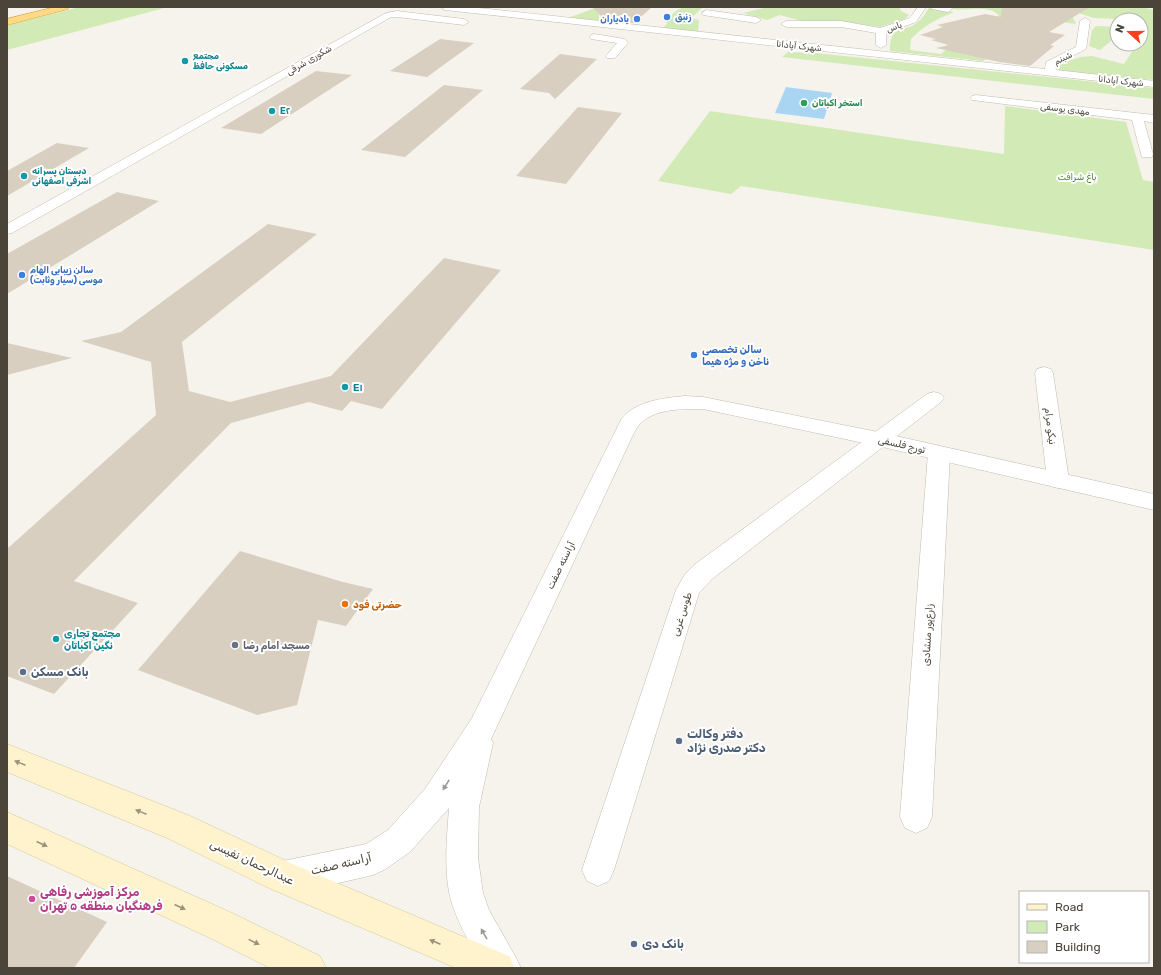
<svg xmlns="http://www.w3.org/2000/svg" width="1161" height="975" viewBox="0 0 1161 975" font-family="Rubik,Cairo,sans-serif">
  <rect width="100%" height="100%" fill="#f6f3ec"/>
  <g fill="#d2eab5">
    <path d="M80,7H168L7,50V25Z"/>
    <path d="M598,7L606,8L599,15V20L664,28C676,6 679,7 703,7L691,18L699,20L698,33L565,19Z"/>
    <path d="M768,7H899L901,11L909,15L905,19L880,27L838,21L809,23L780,15L767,20L743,13Z"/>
    <path d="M950,7H1141L1154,10V80L1059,72L1057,65L1080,57L1092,56L1124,64L1137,44H1141V20L1094,18L1069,10V16L1073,18L1076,24L1062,22L1014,44L983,61L890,51C890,21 904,35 919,21C923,18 926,12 929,8L954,12C937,19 923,26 911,39L910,50L941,54L948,48L945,42L989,27L999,15C984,3 966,13 949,8Z"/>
    <path d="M1096,26L1117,27V36L1100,50L1089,46L1092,30Z"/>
    <path d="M788,52L815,53L1154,88V99L782,57Z"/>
    <path d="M1005,106L1126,122L1143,180L1154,182V250L741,186L731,194L658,181L710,111L1004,154Z"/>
  </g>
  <path fill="#a9d4f2" d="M786,87L832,93L824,119L775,113Z"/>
  <g fill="#d8cfc1">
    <path d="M592,7H652L634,23L605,20Z"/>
    <path d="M1002,7H1090L1049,32L1065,35L1050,45L1054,46L1030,66L999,62L936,48L949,45L931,40L936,39L920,35L943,27L937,25L985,14L1001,17Z"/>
    <path d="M440,39L474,43L427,77L390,71Z"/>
    <path d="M560,54L597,59L555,99L549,93L520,89Z"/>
    <path d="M316,71L352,75L261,134L221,128Z"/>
    <path d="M444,85L483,90L405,157L361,150Z"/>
    <path d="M578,107L622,113L566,184L516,176Z"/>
    <path d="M57,143L89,148L7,196V171Z"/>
    <path d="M117,192L159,201L7,294V254Z"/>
    <path d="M268,224L317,234L182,342L189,391L230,402L331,376L444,258L501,270L382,409L351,401L342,411L309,402L231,423L74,581L138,603L54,694L7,676V549L156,415L151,362L81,341L121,332Z"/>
    <path d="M7,343L72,358L7,375Z"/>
    <path d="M240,551L343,582L373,589L346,626L318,620L297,705L257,715L138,670Z"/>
    <path d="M7,876L107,922L74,968H7Z"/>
  </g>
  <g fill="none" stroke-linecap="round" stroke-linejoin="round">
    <g stroke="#c2bbae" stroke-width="1">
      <g id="minor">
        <path d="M441,7H470L1045,69L1046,62L1076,47L1080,21L1085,18L1090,21L1086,49L1055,65L1056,70L1154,81V87L445,10Z"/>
        <path d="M918,7H926L916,22L886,33V45L881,48L876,45V33L841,27H786L781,24L786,21H841L880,28L910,18Z"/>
        <path d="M931,7H951L952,9L948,12L932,9Z"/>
        <path d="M706,10L756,17L761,20L756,23L703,15L702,13Z"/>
        <path d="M397,11L464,19L469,22L464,25L397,17H391L12,233L7,234V224L386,13Z"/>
        <path d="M594,34L625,39L628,43L615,58H607L606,56L617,43L591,39L589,37L591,35Z"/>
        <path d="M976,95L1154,115V123L1144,121L1153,154L1152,157H1142L1141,154L1132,120L972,100L970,98L972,96Z"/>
        <path d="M1044,367L1051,369L1053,373L1069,480L1066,486L1058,488L1050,486L1047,480L1035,373L1037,369Z"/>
        <path d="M934,392L941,394L944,398L941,402L712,579L699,593L614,870L609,881L598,886L587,881L582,870L676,590L685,574L694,565L927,394Z"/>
        <path d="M939,446L946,448L950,453L932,817L927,828L916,833L905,828L900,817L928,453L932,448Z"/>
      </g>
    </g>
    <g stroke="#c2bbae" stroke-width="1">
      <path id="tertiary" d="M685,396L703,397L878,432L1154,494V510L878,446L703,409C682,409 653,408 638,426C636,429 634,433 632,437L491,739L493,743L479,807L478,858L483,893L489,910L515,956L521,968H484C471,945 454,918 449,892C444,864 447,836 449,808L410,852L384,870L373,875L343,882L283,893L271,889L267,877L271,865L283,861L366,844L388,830L425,789L472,718L622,418C637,401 663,398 685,396Z"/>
    </g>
    <g stroke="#d6c79b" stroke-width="1">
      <g id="secondary">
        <path d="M7,744L188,815L295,865L509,956L515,968H456L271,889L167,838L7,772Z"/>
        <path d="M7,812L232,913L320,956L326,968H270L208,937L7,844Z"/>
      </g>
    </g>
    <g stroke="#e0a43c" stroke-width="1">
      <path id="trunk" d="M55,7H69L68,9L7,25V19Z"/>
    </g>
    <use href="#minor" fill="#fff" fill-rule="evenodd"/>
    <use href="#tertiary" fill="#fff" fill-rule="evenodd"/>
    <use href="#secondary" fill="#fff3cd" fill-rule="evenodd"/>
    <use href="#trunk" fill="#ffd985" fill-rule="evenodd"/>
  </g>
  <defs><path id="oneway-solid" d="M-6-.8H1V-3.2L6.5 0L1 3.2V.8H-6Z"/></defs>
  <g fill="#9c937c">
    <use href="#oneway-solid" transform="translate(20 763) rotate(-158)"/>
    <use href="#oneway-solid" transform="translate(141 812) rotate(-158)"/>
    <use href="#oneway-solid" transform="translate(42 844) rotate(25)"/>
    <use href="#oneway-solid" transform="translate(180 907) rotate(24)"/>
    <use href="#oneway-solid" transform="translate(254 942) rotate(26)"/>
    <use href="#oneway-solid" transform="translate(435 942) rotate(-157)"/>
  </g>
  <g fill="#9c9892">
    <use href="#oneway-solid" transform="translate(446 785) rotate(122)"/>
    <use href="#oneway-solid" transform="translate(484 934) rotate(-120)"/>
  </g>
  <g fill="#3f7fe0" stroke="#fff" stroke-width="1.5">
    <circle cx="667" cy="17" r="4"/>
    <circle cx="637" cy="19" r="4"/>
    <circle cx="22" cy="275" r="4"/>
    <circle cx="694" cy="355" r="4"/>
  </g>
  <g fill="#0f9aa8" stroke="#fff" stroke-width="1.5">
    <circle cx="185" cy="61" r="4"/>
    <circle cx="272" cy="111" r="4"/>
    <circle cx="24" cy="176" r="4"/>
    <circle cx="345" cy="387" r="4"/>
    <circle cx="56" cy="639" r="4"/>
  </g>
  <circle fill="#2e9e5b" stroke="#fff" stroke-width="1.5" cx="804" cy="103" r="4"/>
  <circle fill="#e8710a" stroke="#fff" stroke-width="1.5" cx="345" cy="604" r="4"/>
  <circle fill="#6b7280" stroke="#fff" stroke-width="1.5" cx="235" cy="645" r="4"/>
  <g fill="#5c6f8a" stroke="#fff" stroke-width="1.5">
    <circle cx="23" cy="672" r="4"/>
    <circle cx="679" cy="741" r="4"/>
    <circle cx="634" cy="944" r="4"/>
  </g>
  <circle fill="#d1479c" stroke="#fff" stroke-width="1.5" cx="32" cy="899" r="4"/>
  <g text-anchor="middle" stroke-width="4" stroke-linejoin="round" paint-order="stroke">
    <g font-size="9" font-weight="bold" fill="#366cbe" stroke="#fff" text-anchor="start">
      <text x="675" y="20">زنبق</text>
      <text x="629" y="22" text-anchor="end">یادیاران</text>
      <text x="30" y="273">سالن زیبایی الهام<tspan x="30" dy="10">موسی (سیار وثابت)</tspan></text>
    </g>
    <g font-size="9" fill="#4b4439" stroke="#fff">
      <text transform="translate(894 27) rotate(-20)" y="3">یاس</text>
      <text transform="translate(799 46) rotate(6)" y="3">شهرک آپادانا</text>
      <text transform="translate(1063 58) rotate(-26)" y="3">شبنم</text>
      <text transform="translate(309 60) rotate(-30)" y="3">شکوری شرقی</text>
      <text transform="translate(1121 81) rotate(6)" y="3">شهرک آپادانا</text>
      <text transform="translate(1065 109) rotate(7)" y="3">مهدی یوسفی</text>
    </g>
    <g font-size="9" font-weight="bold" fill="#0d838f" stroke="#fff" text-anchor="start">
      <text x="193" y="59">مجتمع<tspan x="193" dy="10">مسکونی حافظ</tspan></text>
      <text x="280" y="114">E۲</text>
      <text x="32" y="174">دبستان پسرانه<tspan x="32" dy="10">اشرفی اصفهانی</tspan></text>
    </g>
    <g font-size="9" font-weight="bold" fill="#27864d" stroke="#fff" text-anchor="start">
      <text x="812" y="106">استخر اکباتان</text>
    </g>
    <g font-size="9" fill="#4a7f2a" stroke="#fff">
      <text x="1077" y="180">باغ شرافت</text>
    </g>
    <g font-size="10" font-weight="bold" fill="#366cbe" stroke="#fff" text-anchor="start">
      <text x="702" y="353">سالن تخصصی<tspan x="702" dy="12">ناخن و مژه هیما</tspan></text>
    </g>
    <g font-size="10" font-weight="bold" fill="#0d838f" stroke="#fff" text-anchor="start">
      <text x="353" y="391">E۱</text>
      <text x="64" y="637">مجتمع تجاری<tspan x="64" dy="12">نگین اکباتان</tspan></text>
    </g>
    <g font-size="10" fill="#4b4439" stroke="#fff">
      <text transform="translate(1051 426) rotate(83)" y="4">نیکو مرام</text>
      <text transform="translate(902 444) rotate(13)" y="4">تورج فلسفی</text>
      <text transform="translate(560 565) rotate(-64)" y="4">آراسته صفت</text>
      <text transform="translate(681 614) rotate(-72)" y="4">طوس غربی</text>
      <text transform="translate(927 635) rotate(-87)" y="4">زارع‌پور منشادی</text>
    </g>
    <g font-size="10" font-weight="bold" fill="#c56008" stroke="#fff" text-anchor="start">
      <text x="353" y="608">حضرتی فود</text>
    </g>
    <g font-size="10" font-weight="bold" fill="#5b616d" stroke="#fff" text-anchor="start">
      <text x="243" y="649">مسجد امام رضا</text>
    </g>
    <g font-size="12" font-weight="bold" fill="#4e5e75" stroke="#fff" text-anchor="start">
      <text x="31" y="676">بانک مسکن</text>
      <text x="687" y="738">دفتر وکالت<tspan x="687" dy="14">دکتر صدری نژاد</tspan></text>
      <text x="642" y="948">بانک دی</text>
    </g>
    <g font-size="12" fill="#4b4439" stroke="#fff">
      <text transform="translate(252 862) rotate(25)" y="4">عبدالرحمان نفیسی</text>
      <text transform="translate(341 864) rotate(-13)" y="4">آراسته صفت</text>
    </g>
    <g font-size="12" font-weight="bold" fill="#b23c85" stroke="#fff" text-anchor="start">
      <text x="40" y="896">مرکز آموزشی رفاهی<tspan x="40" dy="14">فرهنگیان منطقه ۵ تهران</tspan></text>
    </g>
  </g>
  <rect width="1161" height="975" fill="none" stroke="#4b4439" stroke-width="16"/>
  <rect x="1019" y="891" width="130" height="72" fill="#ffffff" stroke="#b7b4b0"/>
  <rect x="1027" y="904" width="20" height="6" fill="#fff3cd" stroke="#b7b4b0"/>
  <text x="1055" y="911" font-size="12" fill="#4b4439">Road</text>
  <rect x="1027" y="921" width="20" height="12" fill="#d2eab5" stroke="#b7b4b0"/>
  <text x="1055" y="931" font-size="12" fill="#4b4439">Park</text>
  <rect x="1027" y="941" width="20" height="12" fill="#d8cfc1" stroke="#b7b4b0"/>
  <text x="1055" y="951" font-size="12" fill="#4b4439">Building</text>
  <g transform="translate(1129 32) rotate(291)"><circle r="19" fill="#ffffff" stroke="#b7b4b0"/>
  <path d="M0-3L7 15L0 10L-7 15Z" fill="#fc3f1d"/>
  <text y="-6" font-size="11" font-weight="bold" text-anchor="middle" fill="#4b4439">N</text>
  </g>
</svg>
